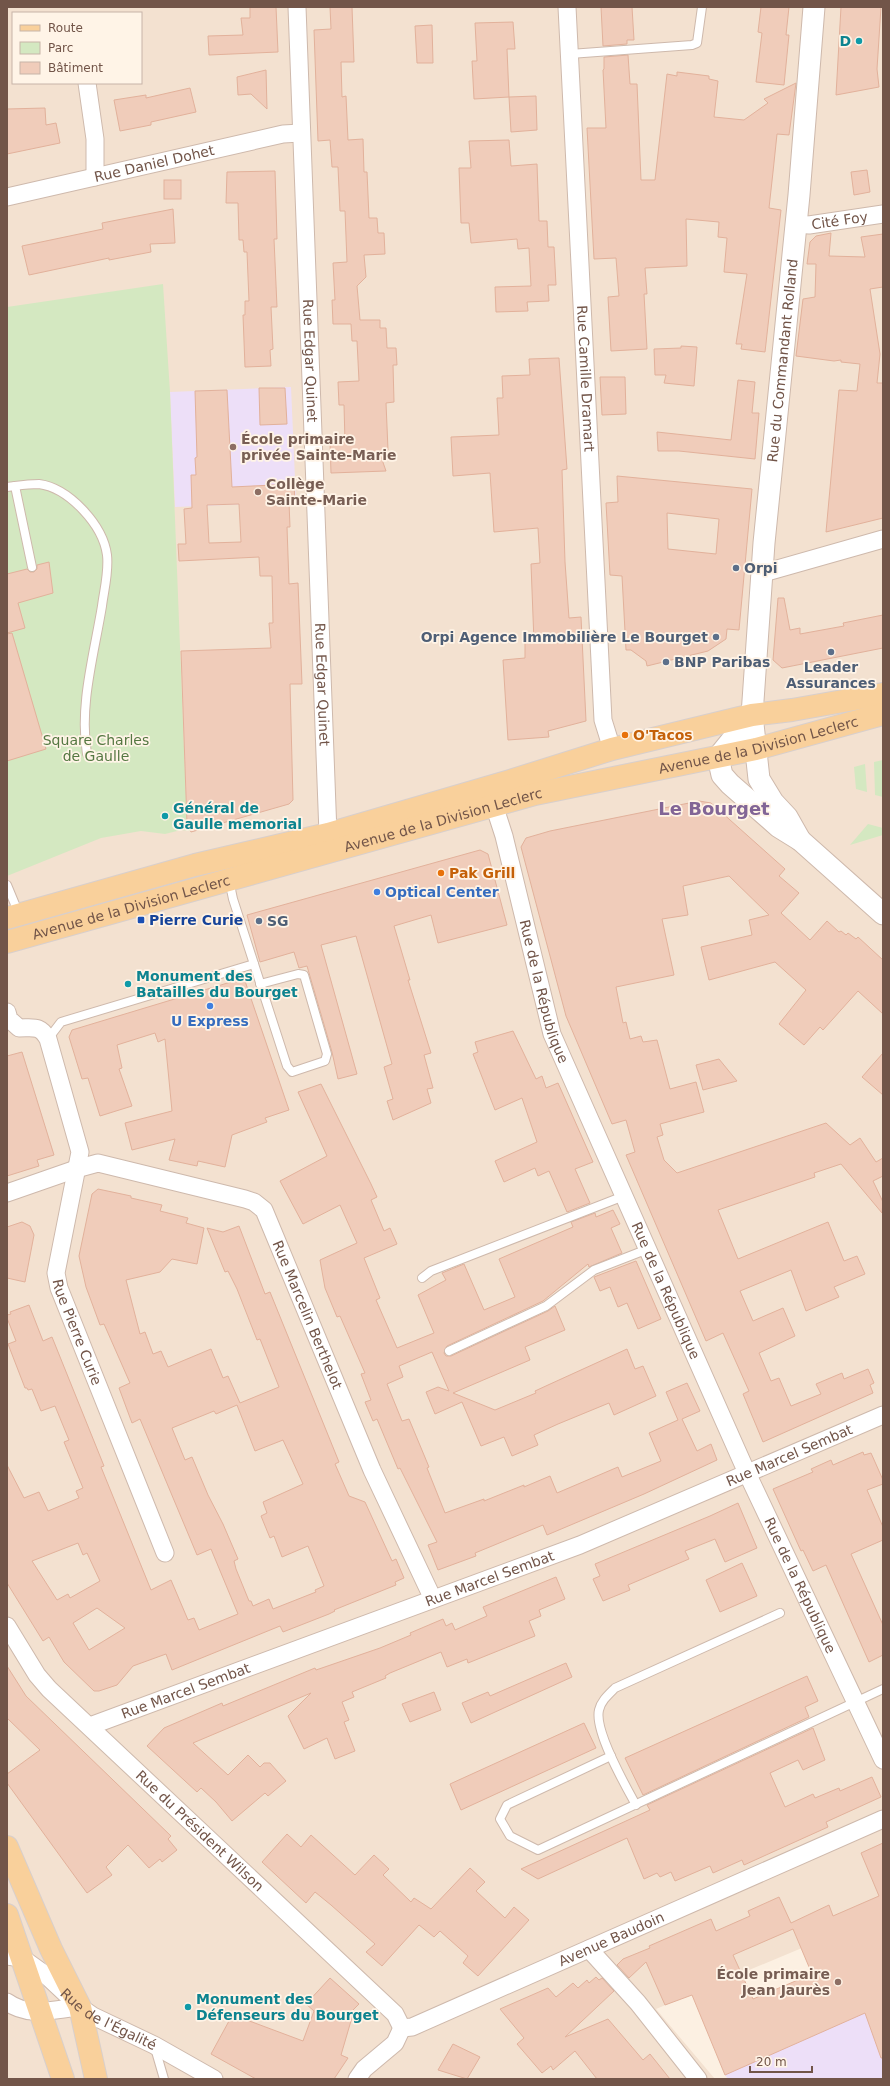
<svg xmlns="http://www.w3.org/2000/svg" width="890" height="2086" viewBox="0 0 890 2086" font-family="'DejaVu Sans',sans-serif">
  <rect width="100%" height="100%" fill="#fcf0e2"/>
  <path fill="#f3e1d0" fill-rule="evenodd" d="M7,7H883V1914L656,2009L715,2079H7ZM13,13H141V83H13Z"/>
  <g fill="#eddff8">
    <path d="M291,387L296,502L175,507L170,392Z"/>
    <path d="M883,1944V2079H728L725,2075Z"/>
  </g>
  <g fill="#d4e8c1">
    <path d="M163,284L170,392L187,824L191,831L181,830L165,834L141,831L101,838L7,876V307Z"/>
    <path d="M883,760V797L875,795L874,762Z"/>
    <path d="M865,764L867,792L856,789L854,767Z"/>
    <path d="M868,824L883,828V835L850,845Z"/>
  </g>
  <g fill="#f0ccba" stroke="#e2b19b" fill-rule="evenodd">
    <path d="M250,7H276L278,52L209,55L208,36L243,35L241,18H250Z"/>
    <path d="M330,7H352L354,62H341L342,97L346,96L348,140L363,139L364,172H367L369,218H377L378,233H384L385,254L364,255L366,277L357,286L360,320H380V328H386L387,348H396L397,365H393L394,402L386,403L388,450L379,451L386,471L331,473L330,442H345L344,405H339L338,382L359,381L357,341H352L351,324H333L332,300H335L333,263L347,262L345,211H340L338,167H332L330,140L318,141L314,30L331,29Z"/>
    <path d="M601,7H632L634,40H627V44L603,46Z"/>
    <path d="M761,7H789L786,35H789L784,85L756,82L762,33L758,32Z"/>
    <path d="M841,7H881L877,69L879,87L836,95Z"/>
    <path d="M513,22L515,49H507L509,97L536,96L537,130L511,132L509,97L474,99L472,61H477L475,23Z"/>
    <path d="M432,25L433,63H417L415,26Z"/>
    <path d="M628,55L630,84H637L641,180H655L667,74L677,76V72L709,76V79L718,81L714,117L744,120L768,103L764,99L796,83L789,135L777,134L773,172L769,208L781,210L765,352L741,349L742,344H736L747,274L724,272L727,238L718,237L719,222L686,219L687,266L645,268L647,294H644L647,349L611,351L608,297L619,296L616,258L594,259L587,128H606L603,70L604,69V57Z"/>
    <path d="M266,70L267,109L251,94L238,95L237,77Z"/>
    <path d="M190,88L196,112L151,122V125L120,131L114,100L146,95V98Z"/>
    <path d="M45,108L46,125L56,123L60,143L7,154V109Z"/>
    <path d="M509,140L511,166L537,164L539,221H547L548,247H554L556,285H548L549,301L527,302L528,311L496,312L495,287L531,286L529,248L518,249L517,239L471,243L469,223H461L459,168H471L469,141Z"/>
    <path d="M867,170L870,192L854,195L851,172Z"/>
    <path d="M275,171L277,239H274L277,307H271L273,349L270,350L271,366L245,367L243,315H245V301H249L247,252H244L243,240H239L238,203H226L227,172Z"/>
    <rect x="164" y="180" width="17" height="19"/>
    <path d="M173,209L175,243L150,244L151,252L109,260V258L29,275L22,246L103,229L102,223Z"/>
    <path d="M831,233L829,256L865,257L861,237L883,234V287L870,289L880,354L877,383H883V518L826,532L839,390L857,391L860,364L841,362V360L834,361L796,356L803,299L815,297L816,264H807L810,242L816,236Z"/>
    <path d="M681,346L697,347L694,386L664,383L666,375H655L654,349L681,348Z"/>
    <path d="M559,358L567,469L562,470L565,562L569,618L581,617L586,721L548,731L549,737L508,740L503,660L525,658V642H534L531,564L540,563L538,528L494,532L490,473L453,476L451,437L499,435L497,398H503L502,376L530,375L529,359Z"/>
    <path d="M600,377H625L626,414L602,415Z"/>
    <path d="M738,380L755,382L752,413H759L755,459L679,451H658L657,432L731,440Z"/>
    <path d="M259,388H285L287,424L260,425Z"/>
    <path d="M227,390L232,487L294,484L295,502H289L290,527H287L289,584L298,583L302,684H290L293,800L289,804L191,832L187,824L181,651L271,648L269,623H273L272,576H260L259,557L179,561L178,544H186L184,509L192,508L191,475H196L195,458L197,457L195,391ZM239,504L241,542L209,543L207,505Z"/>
    <path d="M617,476L752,489L739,630L727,629L726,639L708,651L647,666L646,661L631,650H626L622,576L610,575L606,503L618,502ZM667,513L719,519L716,554L668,549Z"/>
    <path d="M49,562L53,593L18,603L25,628L7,633V574L27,569L30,572H34L37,569V565Z"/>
    <path d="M778,598H784L790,630L800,628V634L844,626L843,623L883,615V648L782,668L773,660Z"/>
    <path d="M12,633L46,749L7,761V634Z"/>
    <path d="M699,801L711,803L785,869L779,876L799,893L781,913L810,940L827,921L839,932L841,931L846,935L848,933L856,939L858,937L883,960V1014L858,991L823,1030L820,1027L804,1045L779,1024L806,990L775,962L709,980L701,947L752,935L749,920L769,915L729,876L683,886L688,915L662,919L674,975L616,987L623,1023L626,1022L630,1039L641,1036L643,1042L657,1040L670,1089L696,1082L704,1112L660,1124L663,1135L657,1137L664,1160L677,1173L826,1123L850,1145L860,1138L876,1162L883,1158V1176L873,1181L883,1202L882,1213L841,1164L814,1173L815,1177L718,1210L738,1259L828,1222L844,1261L857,1256L865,1274L834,1287L839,1297L806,1311L791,1270L740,1291L753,1321L783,1308L795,1336L759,1353L771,1381L779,1378L791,1406L821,1394L816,1384L842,1373L844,1379L868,1369L874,1383L870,1385L873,1393L763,1442L743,1394L749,1391L723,1333L706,1341L626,1155L635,1152L626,1120L612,1124L566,1016L521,847L526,838L550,831Z"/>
    <path d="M480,850L488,854L507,925L438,943L431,915L394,926L410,980H408L431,1053L424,1055L433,1088L427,1089L431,1103L393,1120L387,1101L393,1099L384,1067L392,1064L356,936L321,945L357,1074L338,1079L332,1052L307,966L299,968L294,952L260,962L247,915Z"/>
    <path d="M244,978L289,1110L265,1118L267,1122L232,1135L225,1167L198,1161L197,1166L169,1160L175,1139L132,1150L125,1123L172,1111L165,1039L158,1042L155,1033L117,1045L122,1068L119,1069L132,1106L100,1116L88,1078L82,1079L69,1037L72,1030Z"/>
    <path d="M513,1031L536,1079L542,1076L546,1088L558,1083L593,1162L575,1169L590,1203L567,1212L549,1171L538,1176L535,1168L504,1182L495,1161L537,1142L522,1098L495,1110L473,1054L478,1052L475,1042Z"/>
    <path d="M22,1052L54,1155L37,1160L39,1166L7,1176V1056Z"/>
    <path d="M883,1053V1095L862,1077Z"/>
    <path d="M719,1059L737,1081L703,1090L696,1065Z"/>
    <path d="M321,1084L371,1184L377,1197L371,1200L384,1231L390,1228L397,1244L364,1258L380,1298L376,1300L397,1348L434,1333L418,1295L446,1280L442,1273L464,1264L484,1310L515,1297L499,1259L573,1227L571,1222L595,1213L596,1217L613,1210L620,1224L611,1228L622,1253L589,1267L588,1264L543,1301L447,1346L444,1353L446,1356H451L548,1311L555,1306L565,1330L525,1347L530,1360L453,1393L495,1410L536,1393L535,1391L548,1385L627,1349L635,1369L643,1366L656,1396L614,1415L609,1403L558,1424L534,1435L538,1445L512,1456L504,1437L481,1446L462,1402L435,1414L426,1392L438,1387L449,1391L432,1352L399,1366L403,1377L387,1384L402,1421L409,1419L429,1467L427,1468L445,1513L484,1499V1501L524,1485V1487L550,1476L557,1493L618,1467L622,1477L661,1461L649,1433L678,1420L666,1392L687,1383L700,1411L682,1419L697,1451L711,1444L717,1460L644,1494L547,1535L543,1525L475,1553L476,1556L438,1570L428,1545L437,1542L400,1468L398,1469L377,1419L373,1421L365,1402L371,1400L361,1374L365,1373L340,1316L337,1317L325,1288L320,1260L357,1243L340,1205L303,1224L280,1181L327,1156L298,1092Z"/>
    <path d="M98,1189L131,1196V1198L162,1205L160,1211L188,1218L186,1223L204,1228L197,1264L172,1259L160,1272L126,1280L140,1334L145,1332L153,1354L161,1351L168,1367L211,1349L223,1378L228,1376L240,1403L279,1387L260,1339L257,1340L237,1289L228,1271L225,1272L207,1228L223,1232L239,1226L265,1294L270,1292L285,1329L339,1462L335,1464L349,1496L365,1502L392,1561L396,1559L404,1578L395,1582L396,1585L334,1610L335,1611L329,1614L283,1632L280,1626L172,1670L166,1654L133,1666L117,1685L99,1691H94L64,1662L49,1637L43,1641L7,1583V1465L24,1498L39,1492L48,1511L79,1498L76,1491L83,1488L64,1442L69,1440L55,1406L41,1411L32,1389L28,1390L27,1388H25L8,1344L16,1341L7,1318V1315L11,1314L10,1312L29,1305L43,1341L52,1337L104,1466L101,1467L151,1590L171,1580L188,1620L194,1618L199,1630L238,1614L211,1549L197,1555L140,1419L132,1423L119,1388L130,1383L104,1324L100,1325L86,1287L79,1256L92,1194ZM237,1405L255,1451L283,1440L303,1484L263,1502L267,1513L261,1516L270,1538L274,1536L282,1557L308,1546L324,1586L315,1590L316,1592L273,1609L269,1599L253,1606L251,1601H249L236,1569L234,1561L238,1559L223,1524L208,1495L192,1457L185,1460L172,1428L214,1411L216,1414ZM78,1543L83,1555L87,1553L100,1581L70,1598L68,1594L57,1600L32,1561ZM97,1608L125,1628L89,1650L73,1623Z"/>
    <path d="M22,1222L30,1226L34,1235L25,1282L7,1278V1227Z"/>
    <path d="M636,1261L661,1319L638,1329L627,1303L618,1307L610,1287L600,1291L594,1277Z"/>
    <path d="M863,1452L864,1455L871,1453L883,1480V1484L867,1490L883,1527V1540L851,1554L883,1625V1655L869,1662L826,1565L813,1571L803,1550L801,1551L773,1489L813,1472L811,1469L831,1460L833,1465Z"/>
    <path d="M738,1503L757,1548L725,1562L715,1539L685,1551L689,1559L628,1585L630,1590L603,1601L593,1579L600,1576L595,1564L710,1516Z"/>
    <path d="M742,1563L757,1596L720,1612L706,1580Z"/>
    <path d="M556,1577L565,1599L539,1610L541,1616L529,1621L535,1636L468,1663L467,1659L447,1667L441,1652L390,1673L385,1676L386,1678L352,1692L354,1697L342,1702L349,1720L344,1722L355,1751L335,1759L327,1738L304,1749L288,1716L311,1693L193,1743L228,1775L248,1755L260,1767L264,1763H270L286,1781L268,1796L265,1793L232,1821L216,1802L201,1788L197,1792L147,1746L164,1728L222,1703L223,1706L315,1668L316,1670L380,1648L411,1635L410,1633L443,1619L446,1626L452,1623L455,1630L487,1616L483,1607Z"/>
    <path d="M566,1663L572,1677L471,1723L462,1703L488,1692L490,1696Z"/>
    <path d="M7,1666L26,1696L171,1836L168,1839L177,1850L162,1862L160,1859L149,1868L128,1845L106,1867L112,1875L87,1893L7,1783V1774L40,1750L7,1718Z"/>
    <path d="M807,1676L818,1701L805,1707L809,1717L643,1795L625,1758Z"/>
    <path d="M434,1692L441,1710L410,1722L402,1704Z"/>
    <path d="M584,1723L596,1748L461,1810L450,1784Z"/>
    <path d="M813,1728L825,1760L803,1770L798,1760L770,1773L785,1807L813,1794L815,1798L839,1788L840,1791L872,1777L881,1797L826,1822L828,1827L744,1865L742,1860L713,1873L710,1866L675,1881L671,1872L660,1877L657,1873L644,1879L627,1838L538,1879L521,1869L650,1810L647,1805Z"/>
    <path d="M287,1834L301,1847L311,1835L355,1875L374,1855L389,1869L383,1875L411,1902L414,1898L431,1909L470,1868L485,1882L476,1891L505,1918L514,1907L529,1920L478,1976L463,1963L468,1956L440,1931L434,1937L419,1925L382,1966L366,1952L375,1944L331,1905L315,1892L306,1903L262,1862Z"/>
    <path d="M883,1843V2058H881L865,2013L725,2075L692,1995L665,2005L646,1962L629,1978L617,1965L623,1959L650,1948L649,1946L711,1919L716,1931L750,1916L748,1911L779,1897L791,1923L829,1905L833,1916L879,1896L861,1853ZM793,1929L812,1974L753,1999L733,1955Z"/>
    <path d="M596,1977L599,1980L602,1978L614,1991L565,2037L608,2019L643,2060L650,2054L670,2079H597L575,2051L553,2070L551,2066L542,2073L517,2044L524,2038L500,2009L548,1988L556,1997L573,1983L578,1988L587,1980L589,1983Z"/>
    <path d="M330,1978L359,2004L351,2012L353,2014L341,2055L348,2058L334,2079H256L211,2054L229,2021L236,2016L303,2041L314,2011L306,2004Z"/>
    <path d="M453,2044L480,2057L467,2079L438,2070Z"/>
  </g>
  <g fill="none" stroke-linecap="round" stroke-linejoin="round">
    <g stroke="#ceb9ac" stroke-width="10">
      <g id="service">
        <path d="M570,54L692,45L697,43L702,7"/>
        <path d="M15,486C22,485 31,484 39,484C69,488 103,525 107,555C109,572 104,590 102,606C94,655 79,705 87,754"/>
        <path d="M7,487L15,486L32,567"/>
        <path d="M229,880L233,899L287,1066L292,1072L325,1061L327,1054L304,975L298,974L260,984"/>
        <path d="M7,885L19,914"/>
        <path d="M48,1039L61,1022L254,964"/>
        <path d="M422,1278L431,1271L624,1196"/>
        <path d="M449,1351L546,1306L594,1270L648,1249"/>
        <path d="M611,1756L507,1805L500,1819L510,1836L538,1850L883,1689"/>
        <path d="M636,1805C625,1785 594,1731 599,1710C601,1701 608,1695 615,1688L780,1613"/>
        <path d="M155,2048L164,2079"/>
      </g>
    </g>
    <g stroke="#ceb9ac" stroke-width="19">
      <g id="minor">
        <path id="s1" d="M297,7L328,834"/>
        <path id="s2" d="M567,7L603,720L612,749"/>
        <path d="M87,83L95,139V177"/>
        <path id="s3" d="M7,197L283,134L301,133"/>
        <path id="s4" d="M796,224L809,225L883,214"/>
        <path d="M763,573L883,539"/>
        <path id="s5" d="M494,805L504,836L552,1034L747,1473L883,1760"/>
        <path id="s6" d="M7,1012L9,1019L19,1028C34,1028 40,1025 48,1039L80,1152L56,1273L59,1288L165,1553"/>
        <path id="s7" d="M7,1193L76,1169L98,1163L245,1199L254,1202L264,1210L372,1470L433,1599"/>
        <path id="s8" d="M7,1626L37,1675L49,1689L395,2014L402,2028"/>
        <path id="s9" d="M90,1726L580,1545L883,1415"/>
        <path d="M589,1949L638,2003L698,2079"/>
        <path id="s10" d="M7,1956L22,1958L47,1976L80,2007L93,2016L154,2045L214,2079"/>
        <path d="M7,2002C29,2018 55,2009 80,2007"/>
        <path id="s11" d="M402,2028L412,2027L883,1819"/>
        <path d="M357,2079L364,2069L395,2043L402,2028"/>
      </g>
    </g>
    <g stroke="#ceb9ac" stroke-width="23">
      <g id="tertiary">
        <path d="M752,715L718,757L722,775L730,784L779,827L800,840L883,914"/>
        <path id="s12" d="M800,840L787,817L773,802L759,779L752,715L764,543L799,195L814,7"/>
      </g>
    </g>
    <g stroke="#d8cfcc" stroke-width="24">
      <g id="primary">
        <path d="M7,918L195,865L328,834L510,781L612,749L752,715L792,710L883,694"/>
        <path id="s13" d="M7,942L535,794L756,749L883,714"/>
        <path d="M7,1847L51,1949L80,2007L96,2079"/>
        <path d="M7,1915L63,2079"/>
      </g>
    </g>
    <use href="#service" stroke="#fff" stroke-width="8"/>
    <use href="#minor" stroke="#fff" stroke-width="17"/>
    <use href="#tertiary" stroke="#fff" stroke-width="21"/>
    <use href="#primary" stroke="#f9d09b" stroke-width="22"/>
  </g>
  <g fill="#0f9aa8" stroke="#fff4e7" stroke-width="1.5">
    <circle cx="859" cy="41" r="4"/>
    <circle cx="165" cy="816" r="4"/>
    <circle cx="128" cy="984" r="4"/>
    <circle cx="188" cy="2007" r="4"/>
  </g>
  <g fill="#8d6e63" stroke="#fff4e7" stroke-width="1.5">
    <circle cx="233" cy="447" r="4"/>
    <circle cx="258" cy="492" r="4"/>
    <circle cx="838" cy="1982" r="4"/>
  </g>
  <g fill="#5c6f8a" stroke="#fff4e7" stroke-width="1.5">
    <circle cx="736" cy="568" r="4"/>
    <circle cx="716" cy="637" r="4"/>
    <circle cx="831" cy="652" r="4"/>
    <circle cx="666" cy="662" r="4"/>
    <circle cx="259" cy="921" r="4"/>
  </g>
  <g fill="#e8710a" stroke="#fff4e7" stroke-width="1.5">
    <circle cx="625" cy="735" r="4"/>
    <circle cx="441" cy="873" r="4"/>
  </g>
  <g fill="#3f7fe0" stroke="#fff4e7" stroke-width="1.5">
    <circle cx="377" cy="892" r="4"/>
    <circle cx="210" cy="1006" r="4"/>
  </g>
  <rect fill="#1a4fb4" stroke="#fff4e7" stroke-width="1.5" x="137" y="916" width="8" height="8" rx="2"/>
  <g text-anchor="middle" stroke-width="3.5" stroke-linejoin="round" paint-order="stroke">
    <g font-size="14" font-weight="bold" fill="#0d838f" stroke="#fff4e7" text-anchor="start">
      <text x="851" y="46" text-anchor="end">D</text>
      <text x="173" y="813">Général de<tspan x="173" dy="16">Gaulle memorial</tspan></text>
      <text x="136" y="981">Monument des<tspan x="136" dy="16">Batailles du Bourget</tspan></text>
      <text x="196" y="2004">Monument des<tspan x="196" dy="16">Défenseurs du Bourget</tspan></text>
    </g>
    <g font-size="14" fill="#725549" stroke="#fff4e7">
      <text dy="5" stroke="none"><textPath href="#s3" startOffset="151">Rue Daniel Dohet</textPath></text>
      <text dy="5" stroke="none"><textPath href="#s4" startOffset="44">Cité Foy</textPath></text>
      <text dy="5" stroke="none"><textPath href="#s1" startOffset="354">Rue Edgar Quinet</textPath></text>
      <text dy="5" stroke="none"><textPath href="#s12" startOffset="494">Rue du Commandant Rolland</textPath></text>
      <text dy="5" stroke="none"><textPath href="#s2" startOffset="372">Rue Camille Dramart</textPath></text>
      <text dy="5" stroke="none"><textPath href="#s1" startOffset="678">Rue Edgar Quinet</textPath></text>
      <text dy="5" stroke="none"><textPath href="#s13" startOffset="777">Avenue de la Division Leclerc</textPath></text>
      <text dy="5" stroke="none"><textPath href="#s13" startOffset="453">Avenue de la Division Leclerc</textPath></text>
      <text dy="5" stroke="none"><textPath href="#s13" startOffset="129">Avenue de la Division Leclerc</textPath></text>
      <text dy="5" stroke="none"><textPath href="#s5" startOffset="193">Rue de la République</textPath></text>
      <text dy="5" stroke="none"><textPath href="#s5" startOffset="517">Rue de la République</textPath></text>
      <text dy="5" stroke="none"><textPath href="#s7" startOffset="383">Rue Marcelin Berthelot</textPath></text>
      <text dy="5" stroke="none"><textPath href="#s6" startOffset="358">Rue Pierre Curie</textPath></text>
      <text dy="5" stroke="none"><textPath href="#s9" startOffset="750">Rue Marcel Sembat</textPath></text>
      <text dy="5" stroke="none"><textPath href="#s9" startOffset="426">Rue Marcel Sembat</textPath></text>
      <text dy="5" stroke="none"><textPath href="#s5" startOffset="841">Rue de la République</textPath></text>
      <text dy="5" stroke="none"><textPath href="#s9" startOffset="102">Rue Marcel Sembat</textPath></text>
      <text dy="5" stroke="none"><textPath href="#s8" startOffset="283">Rue du Président Wilson</textPath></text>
      <text dy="5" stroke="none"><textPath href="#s11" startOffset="228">Avenue Baudoin</textPath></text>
      <text dy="5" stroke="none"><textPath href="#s10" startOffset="122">Rue de l'Égalité</textPath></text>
    </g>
    <g font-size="14" font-weight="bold" fill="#785e54" stroke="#fff4e7" text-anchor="start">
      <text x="241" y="444">École primaire<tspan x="241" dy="16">privée Sainte-Marie</tspan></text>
      <text x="266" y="489">Collège<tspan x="266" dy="16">Sainte-Marie</tspan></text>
      <text x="830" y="1979" text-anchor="end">École primaire<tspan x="830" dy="16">Jean Jaurès</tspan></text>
    </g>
    <g font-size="14" font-weight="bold" fill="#4e5e75" stroke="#fff4e7" text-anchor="start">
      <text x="744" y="573">Orpi</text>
      <text x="708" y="642" text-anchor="end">Orpi Agence Immobilière Le Bourget</text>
      <text x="674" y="667">BNP Paribas</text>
      <text x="831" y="672" text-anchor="middle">Leader<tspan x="831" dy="16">Assurances</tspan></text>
      <text x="267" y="926">SG</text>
    </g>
    <g font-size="14" font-weight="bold" fill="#c56008" stroke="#fff4e7" text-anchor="start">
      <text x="633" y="740">O'Tacos</text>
      <text x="449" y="878">Pak Grill</text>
    </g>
    <g font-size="14" fill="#557842" stroke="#fff4e7">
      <text x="96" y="745">Square Charles<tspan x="96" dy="16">de Gaulle</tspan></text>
    </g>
    <g font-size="14" font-weight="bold" fill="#366cbe" stroke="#fff4e7" text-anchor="start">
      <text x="385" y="897">Optical Center</text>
      <text x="210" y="1026" text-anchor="middle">U Express</text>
    </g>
    <g font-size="14" font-weight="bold" fill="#164399" stroke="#fff4e7" text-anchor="start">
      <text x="149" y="925">Pierre Curie</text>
    </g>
    <g font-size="18" font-weight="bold" fill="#826596" stroke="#fff4e7">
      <text x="714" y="815">Le Bourget</text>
    </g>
  </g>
  <rect width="890" height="2086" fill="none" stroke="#725549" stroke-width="16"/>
  <rect x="12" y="12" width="130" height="72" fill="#fff4e7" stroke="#c7b4a8"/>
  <rect x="20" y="25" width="20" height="6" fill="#f9d09b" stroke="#c7b4a8"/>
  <text x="48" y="32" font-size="12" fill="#725549">Route</text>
  <rect x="20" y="42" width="20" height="12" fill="#d4e8c1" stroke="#c7b4a8"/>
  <text x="48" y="52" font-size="12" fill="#725549">Parc</text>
  <rect x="20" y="62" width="20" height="12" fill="#f0ccba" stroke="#c7b4a8"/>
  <text x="48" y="72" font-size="12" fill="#725549">Bâtiment</text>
  <path d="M750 2066v6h62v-6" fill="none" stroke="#725549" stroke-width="2"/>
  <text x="756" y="2066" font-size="12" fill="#725549" stroke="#fff4e7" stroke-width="3" paint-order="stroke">20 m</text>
</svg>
